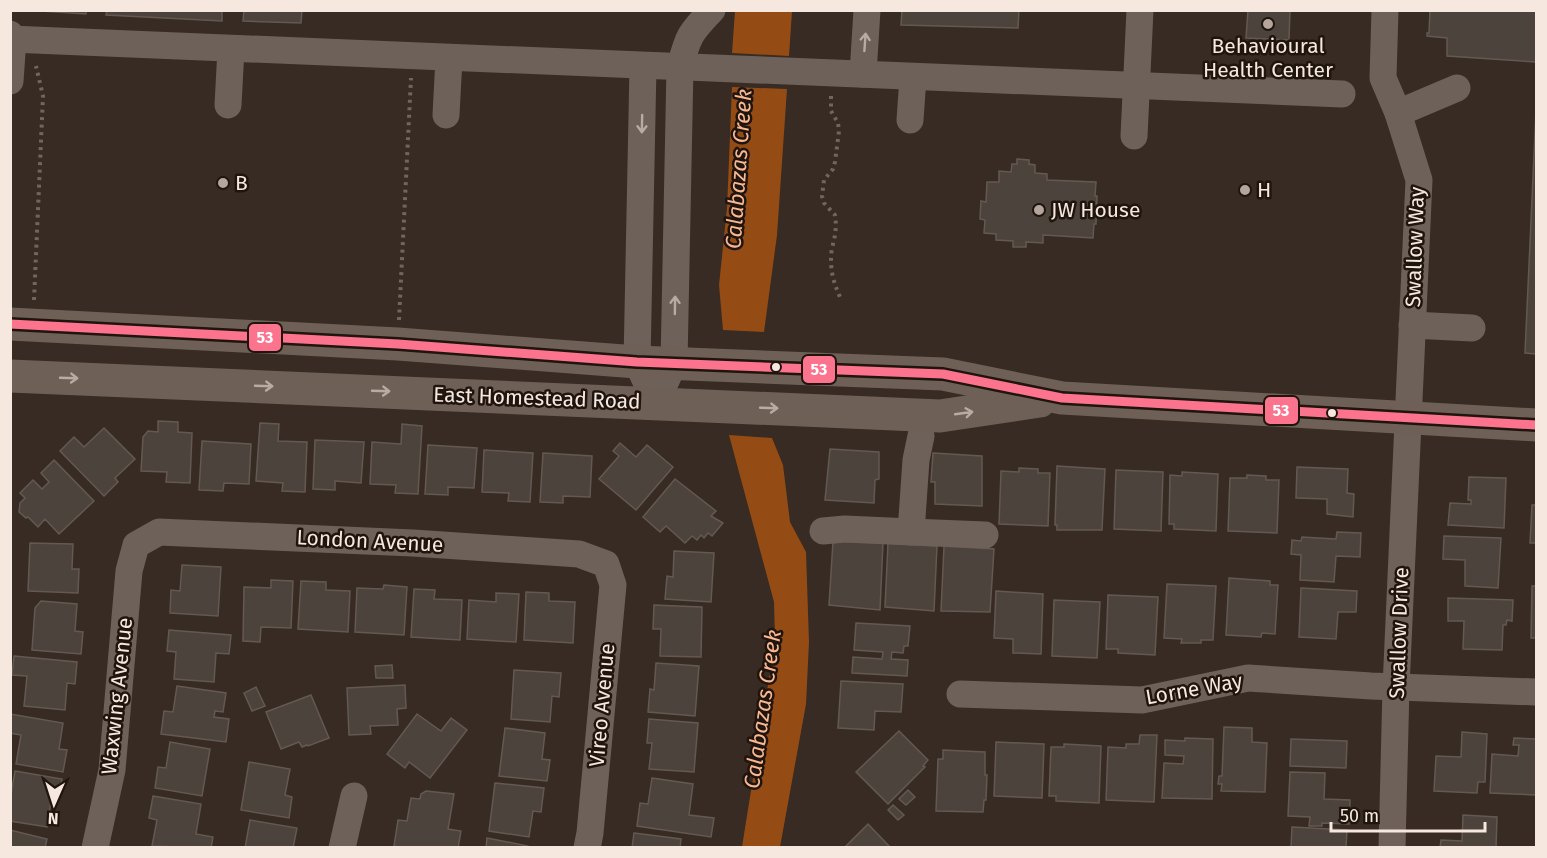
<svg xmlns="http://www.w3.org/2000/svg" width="1547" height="858" viewBox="0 0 1547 858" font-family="'Fira Sans',sans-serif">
  <rect width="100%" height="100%" fill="#372b23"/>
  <g fill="#944c14">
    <path d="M735,11H792L789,56L732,53Z"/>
    <path d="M732,87L787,89L777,235L764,332L723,330L719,285L727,208Z"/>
    <path d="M729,435L772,438L783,465L790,522L806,552L809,642L806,704L780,847H742L775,641L774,602Z"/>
  </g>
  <g fill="#4d433d" stroke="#645952" stroke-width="1.5">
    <path d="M25,10H86V14Z"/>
    <path d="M107,10H222V21L106,15Z"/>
    <path d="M244,10H302L301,23L243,21Z"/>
    <path d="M902,10H1019L1018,28L901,25Z"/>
    <path d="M1248,10H1290L1289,40L1246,38Z"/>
    <path d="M1430,10H1536V62L1447,56V38L1427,36V33H1429Z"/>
    <path d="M1536,111V354L1525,353Z"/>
    <path d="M1017,159L1029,160V164L1035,165V173L1047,174V180L1096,182L1095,196H1097L1096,224H1094L1093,238L1043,235V243L1026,242V247H1013V241L996,240V234L984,233L985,220L980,219L981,201L986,202L987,182H999V171L1011,172L1012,164H1017Z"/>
    <path d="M158,421L178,422V432L192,433L190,483L166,482L167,472L141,471L143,437L148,431L158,432Z"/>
    <path d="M260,423L279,424L278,441L307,442L305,492L282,491L283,483L256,481Z"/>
    <path d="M402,424L422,426L418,494L395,493L396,485L370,484L372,442L401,444Z"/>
    <path d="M104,428L135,459L115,478L118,482L104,496L60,451L74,437L84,447Z"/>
    <path d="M315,440L364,442L361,483L335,481V490L313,489Z"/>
    <path d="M202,441L251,444L249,484L224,483L223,491L199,490Z"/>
    <path d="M620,443L636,457L647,445L673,467L636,510L599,479L619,456L613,451Z"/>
    <path d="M428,445L477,448L474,488L448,487V495L425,494Z"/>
    <path d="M830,449L879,452V479L875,480L874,503L825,500Z"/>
    <path d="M484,450L533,453L530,502L508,501L509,493L482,492Z"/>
    <path d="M543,453L592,456L590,497L563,496V503L540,502Z"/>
    <path d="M933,453L982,456V506L935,504V482H931Z"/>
    <path d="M54,460L94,501L59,534L45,519L38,527L28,517L26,518L19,512L20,503L25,498L20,493L33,480L42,489L49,482L41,473Z"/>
    <path d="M1057,466L1105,469L1102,530H1057V525H1055Z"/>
    <path d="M1297,467L1348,469L1347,493L1354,494L1353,517L1327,514V499L1296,498Z"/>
    <path d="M1019,468L1038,469V473H1050L1048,526L999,524L1001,471L1019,472Z"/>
    <path d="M1116,470L1163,472L1161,531L1114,529Z"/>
    <path d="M1182,472L1218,474L1216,531L1174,529V524H1169L1170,475L1182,476Z"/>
    <path d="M1247,475L1266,476V480H1279L1277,533L1228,531L1230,478H1247Z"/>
    <path d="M1469,477L1506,478L1504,528L1448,525L1450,503L1471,504V500H1468Z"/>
    <path d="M675,479L716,511L711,516L723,523L712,536L708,533L704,538L701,535L697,540L692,536L685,543L666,526L660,532L643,517Z"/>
    <path d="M1532,505H1536V543H1530Z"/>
    <path d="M1337,532L1361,533L1360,557L1336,556L1334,582L1300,580L1301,555L1291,554L1292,540L1301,541L1302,537L1336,539Z"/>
    <path d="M1444,536L1501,538L1498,588L1465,586V560L1443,559Z"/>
    <path d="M833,541L883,543L880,610L829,605Z"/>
    <path d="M30,543L73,544L72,569H79L78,593L28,591Z"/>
    <path d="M888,543L937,546L934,611L885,607Z"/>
    <path d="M944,546L994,549L990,612L941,611Z"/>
    <path d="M674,551L714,553L711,602L665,599L667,576L673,577Z"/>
    <path d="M182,565L221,567L218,616L170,613L171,590L180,591Z"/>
    <path d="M1229,578L1270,581V585H1278L1275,634L1262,633L1261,637L1226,635Z"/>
    <path d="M271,580L293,581L291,628L261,627L260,642L243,641L244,587L271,588Z"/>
    <path d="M301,581L326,582V590L350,591L348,632L298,629Z"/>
    <path d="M1167,584L1216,586L1213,640H1201V643H1181L1182,639L1164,638Z"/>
    <path d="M384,585L407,587L404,635L355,632L357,588L383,589Z"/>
    <path d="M1532,586H1536V638H1531Z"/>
    <path d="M1301,588L1357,591L1356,612H1338L1336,639L1299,637Z"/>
    <path d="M414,589L435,590L434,599L462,600L460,640L411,637Z"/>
    <path d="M996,591L1043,594L1041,654L1013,653V639L994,638Z"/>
    <path d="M526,592L549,593V601L575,602L573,643L524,640Z"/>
    <path d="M496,593L519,594L516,642L467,639L469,600L496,602Z"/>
    <path d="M1108,595L1158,597L1155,655L1118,653V649H1106Z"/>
    <path d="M1448,598L1513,600L1512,621L1507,620L1506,625H1503L1502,650L1463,649L1464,621H1448Z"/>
    <path d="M1054,600L1100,602L1097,658L1052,656Z"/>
    <path d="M41,601L77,604L75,631L83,632L81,654L32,650L35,608Z"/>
    <path d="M654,605L702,607L701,657L660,656L661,629H653Z"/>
    <path d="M856,623L910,626L908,646H904L903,653L892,652L891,659L908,660L907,676L852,673L853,657L882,659L883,652L854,650Z"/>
    <path d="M169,630L231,635L229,654L216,653L214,682L174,679L176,652L167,651Z"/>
    <path d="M14,656L77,662L75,684L67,683L65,710L24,706L27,676L12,675Z"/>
    <path d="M656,663L699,666L695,716L648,712L650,689L654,690Z"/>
    <path d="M392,665L393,678H376L375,666Z"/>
    <path d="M514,670L561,673L559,697L552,696L550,722L511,719Z"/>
    <path d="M841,681L903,684L901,712L875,711L874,730L838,728Z"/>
    <path d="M405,685L406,708L397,709L398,725L370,726L371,734L349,735L347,688Z"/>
    <path d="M177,686L226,693L223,712L215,711L214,717L229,719L226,742L161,734L164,711L173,712Z"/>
    <path d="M256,687L265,706L252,711L244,693Z"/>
    <path d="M311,695L329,738L308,746L307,745L302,747L299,742L281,749L266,712Z"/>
    <path d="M10,714L63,723L59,749L67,750L63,772L16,764L21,735L10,733Z"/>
    <path d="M417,714L441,731L451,718L467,730L430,778L409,762L405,768L387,754Z"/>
    <path d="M649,719L698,723L694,772L649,769L652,743H647Z"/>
    <path d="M1224,727L1252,728V742L1267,743L1265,792L1221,791L1222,784H1218L1219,776H1222Z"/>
    <path d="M505,728L545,733L542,759L550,760L547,781L499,776Z"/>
    <path d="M899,731L928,760L923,766L925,767L888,804L856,772Z"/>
    <path d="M1462,732L1487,734L1485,782H1478L1477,793L1434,791L1436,756L1461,757Z"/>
    <path d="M1140,735H1157L1154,802L1106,800L1108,747L1126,748V744H1139Z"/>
    <path d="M1185,738L1213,739L1212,799L1162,798L1164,763L1183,764L1184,756L1165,755V740L1185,741Z"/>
    <path d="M1514,738L1536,739V795L1490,793L1492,754L1518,756L1519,745H1513Z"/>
    <path d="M1291,739L1347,741L1346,768L1290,766Z"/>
    <path d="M170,742L210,749L202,796L155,788L158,767L166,768Z"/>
    <path d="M996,742L1044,744L1042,798L994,796Z"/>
    <path d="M1064,744L1101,746L1099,803L1056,801V796H1049L1051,747H1064Z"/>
    <path d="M943,750L985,752V775H987L986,800H984L983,812L936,811L938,759H943Z"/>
    <path d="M249,762L290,769L285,795L292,797L289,818L241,810Z"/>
    <path d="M15,771L62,779L58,802L51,801L47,827L10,821V800Z"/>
    <path d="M1290,772L1325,773L1324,799L1350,800L1349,824L1322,823V826H1309L1310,817L1288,816Z"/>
    <path d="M652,778L693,784L689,815L714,818L711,837L637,826L640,803L648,804Z"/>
    <path d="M495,783L544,788L541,812L533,811L529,837L489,831Z"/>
    <path d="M908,790L915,797L906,805L899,799Z"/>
    <path d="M426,791L454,794L448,829L461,831L458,848H404L394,846L398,820L407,821L411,798L420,799L421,794Z"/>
    <path d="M153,796L201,804L196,834L213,837L211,848L152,846L157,820L149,818Z"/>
    <path d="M893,805L904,815L898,820L888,810Z"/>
    <path d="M1463,815L1497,817L1496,848H1440L1441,840L1462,841Z"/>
    <path d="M250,820L297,828L293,848H245Z"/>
    <path d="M868,824L889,846L887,848H844Z"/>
    <path d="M1292,827L1347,830L1346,848H1291Z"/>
    <path d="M10,830L47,839L45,848H10Z"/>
    <path d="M634,833L681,839L680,848H632Z"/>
    <path d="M487,838L528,846V848H486Z"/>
  </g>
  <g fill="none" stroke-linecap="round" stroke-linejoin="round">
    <g stroke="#71665f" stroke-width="4" stroke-dasharray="3 4.5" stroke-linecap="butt">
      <path d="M378,12V10"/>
      <path d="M831,96V111L838,123L839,131L835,162L833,169L824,180L822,196L824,203L835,215C837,227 835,237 832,248C829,267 833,282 841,299"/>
      <path d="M34,300L43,96L36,66"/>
      <path d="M399,320L411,78"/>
    </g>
    <g stroke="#6d6159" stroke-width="27">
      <path d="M1385,10L1383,78L1398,113L1419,180L1396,687L1392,848"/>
      <path d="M10,34L13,39L10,81"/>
      <path d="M10,39L1342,94"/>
      <path d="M643,66L637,362L656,403"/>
      <path d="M863,74L867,10"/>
      <path d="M228,105L231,49"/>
      <path d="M1398,113L1457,88"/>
      <path d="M446,115L449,58"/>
      <path d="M910,120L913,77"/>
      <path d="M1134,136L1140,10"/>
      <path d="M1412,325L1472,328"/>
      <path d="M656,403L674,363L680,67C688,36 690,33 712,10"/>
      <path d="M823,531L845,529L911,532L916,460L921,436"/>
      <path d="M911,532L985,535"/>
      <path d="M960,694L1142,700L1248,678L1371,686L1536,692"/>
      <path d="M95,848L112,770L129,571L136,545L159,532L413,543L579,554L606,564L613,585L590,833L587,848"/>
      <path d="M342,848L354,796"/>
    </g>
    <g stroke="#6e6056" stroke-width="33">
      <path d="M10,324L398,344L637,362L943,374L1062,398L1536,425"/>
      <path d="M10,376L940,416L1040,401"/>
    </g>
    <g stroke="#1f150e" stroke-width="14">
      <path id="bus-1" d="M10,324L398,344L637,362L943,374L1062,398L1536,425"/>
    </g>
    <use href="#bus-1" stroke="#fc738d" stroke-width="9"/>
  </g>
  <defs><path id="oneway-shaft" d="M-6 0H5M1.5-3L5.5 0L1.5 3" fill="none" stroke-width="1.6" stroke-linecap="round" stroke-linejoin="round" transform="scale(1.5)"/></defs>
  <g stroke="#b9aba3">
    <use href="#oneway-shaft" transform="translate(865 42) rotate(-86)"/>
    <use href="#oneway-shaft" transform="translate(642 124) rotate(91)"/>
    <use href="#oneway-shaft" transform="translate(675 305) rotate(-89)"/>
  </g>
  <g stroke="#b9aba1">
    <use href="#oneway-shaft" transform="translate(69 378) rotate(2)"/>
    <use href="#oneway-shaft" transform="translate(264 386) rotate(2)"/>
    <use href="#oneway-shaft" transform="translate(381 391) rotate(2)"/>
    <use href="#oneway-shaft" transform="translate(769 408) rotate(2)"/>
    <use href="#oneway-shaft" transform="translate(964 413) rotate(-8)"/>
  </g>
  <g fill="#b4a69d" stroke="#1f150e" stroke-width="2">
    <circle cx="1268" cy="24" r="6"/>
    <circle cx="223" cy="183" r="6"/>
    <circle cx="1245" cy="190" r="6"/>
    <circle cx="1039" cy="210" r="6"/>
  </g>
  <g fill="#f7e8df" stroke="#1f150e" stroke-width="2">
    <circle cx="776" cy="367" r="5"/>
    <circle cx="1332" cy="413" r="5"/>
  </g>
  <g text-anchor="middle" stroke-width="5" stroke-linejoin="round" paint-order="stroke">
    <g font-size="21" fill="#f7e8df" stroke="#1f150e" text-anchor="start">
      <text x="1268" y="53" text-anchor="middle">Behavioural<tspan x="1268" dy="24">Health Center</tspan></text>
      <text x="235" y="190">B</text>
      <text x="1257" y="197">H</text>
      <text x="1051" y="217">JW House</text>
    </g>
    <g font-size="21" fill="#f7e8df" stroke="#1f150e">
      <text transform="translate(1415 247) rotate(-88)" y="7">Swallow Way</text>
      <text transform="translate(537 398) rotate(2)" y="7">East Homestead Road</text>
      <text transform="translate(370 541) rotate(3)" y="7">London Avenue</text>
      <text transform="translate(1399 633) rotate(-88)" y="7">Swallow Drive</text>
      <text transform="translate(1194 689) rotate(-10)" y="7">Lorne Way</text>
      <text transform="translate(117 696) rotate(-84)" y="7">Waxwing Avenue</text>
      <text transform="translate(602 705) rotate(-85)" y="7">Vireo Avenue</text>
    </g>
    <g font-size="22" font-style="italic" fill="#f9b891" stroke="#1f150e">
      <text transform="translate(738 169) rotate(-86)" y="8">Calabazas Creek</text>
      <text transform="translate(762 709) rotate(-82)" y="8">Calabazas Creek</text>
    </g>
  </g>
  <g stroke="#1f150e" stroke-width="2">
    <rect x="248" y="323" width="34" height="29" rx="6" fill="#fc738d"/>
    <rect x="802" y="355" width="34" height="29" rx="6" fill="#fc738d"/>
    <rect x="1264" y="396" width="35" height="29" rx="6" fill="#fc738d"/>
  </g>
  <g font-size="16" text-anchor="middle" font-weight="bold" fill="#fff">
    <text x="265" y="343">53</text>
    <text x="819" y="375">53</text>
    <text x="1281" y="416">53</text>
  </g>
  <rect width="1547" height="858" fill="none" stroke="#f7e8df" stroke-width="24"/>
  <g transform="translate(54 804) rotate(183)" stroke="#1f150e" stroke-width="4.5" paint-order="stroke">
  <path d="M0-4.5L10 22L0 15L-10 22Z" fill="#f7e8df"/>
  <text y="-9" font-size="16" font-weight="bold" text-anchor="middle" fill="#f7e8df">N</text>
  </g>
  <path d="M1331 822v9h154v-9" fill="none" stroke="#f7e8df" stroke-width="3"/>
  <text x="1340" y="822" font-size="18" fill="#f7e8df" stroke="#1f150e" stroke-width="4.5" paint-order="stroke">50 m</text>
</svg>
